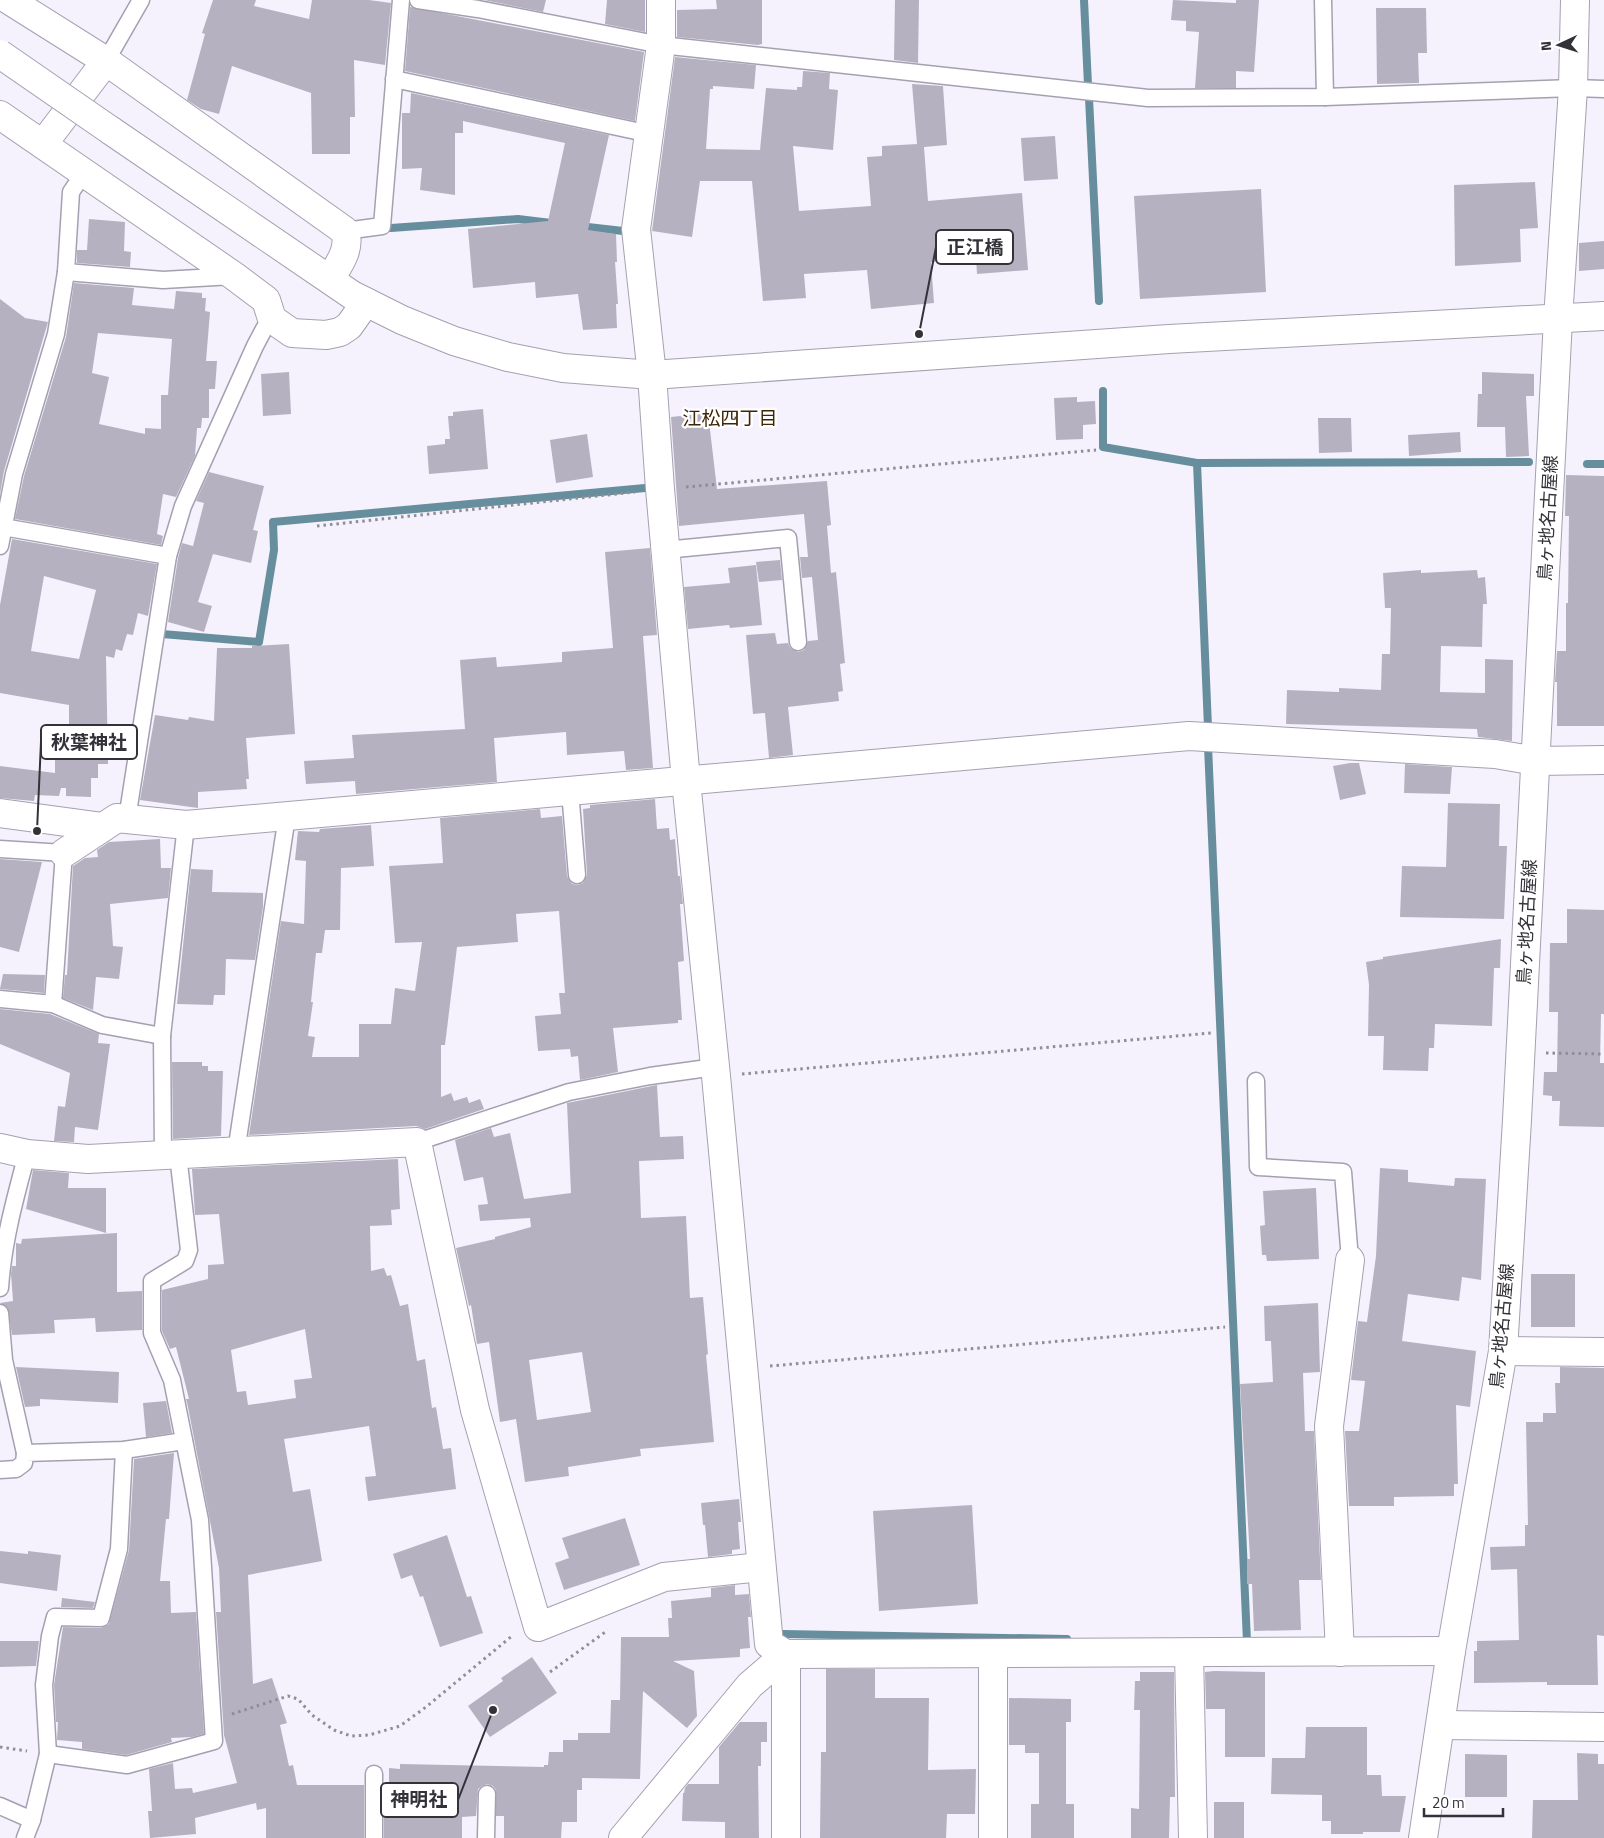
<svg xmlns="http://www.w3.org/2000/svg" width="1604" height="1838" viewBox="0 0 1604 1838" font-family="'Titillium Web','Noto Sans JP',sans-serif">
  <rect width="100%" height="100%" fill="#f5f2fd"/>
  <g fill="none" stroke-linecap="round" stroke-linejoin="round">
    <g stroke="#668e9d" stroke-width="8">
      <path d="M1084,0L1088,85"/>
      <path d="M1089,98L1099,301"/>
      <path d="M579,226L623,231"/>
      <path d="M391,228L518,219L551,223"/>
      <path d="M1103,391V447L1197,463L1529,462"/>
      <path d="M1197,463L1208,727"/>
      <path d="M1587,464H1604"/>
      <path d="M162,634L259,642L274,550L273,522L645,488"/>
      <path d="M1208,746L1247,1642H1241"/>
      <path d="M783,1634L1067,1639"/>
    </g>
  </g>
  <g fill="#b6b1c1" fill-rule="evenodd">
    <path d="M213,0H256L254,6L309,19L312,0H369L391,3L385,65L354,60L355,117H350V154H312L311,93L232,66L219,114L201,109L187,100L205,34L202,33Z"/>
    <path d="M484,0H546L543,12Z"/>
    <path d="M607,0H645V32L605,24Z"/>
    <path d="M716,0H762V44L758,45L677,37V10L717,9Z"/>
    <path d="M895,0H919L918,63L894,60Z"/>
    <path d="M1173,0L1236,3V0H1259L1254,72L1236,71V88H1195L1199,32L1186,31V21L1171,20Z"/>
    <path d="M410,7L644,52L635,121L405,71Z"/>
    <path d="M1376,8H1426L1427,53H1418L1419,83L1377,84Z"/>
    <path d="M675,57L756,65L754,89L713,86V89H710L706,149L760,150L766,88L797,90V87H802L803,71L830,73L829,89L838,90L833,150L793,146L799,211L871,206L867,157L882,156V146L917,144L912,84L943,86L947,145L924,147L928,201L1022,193L1028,270L977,274L976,258L931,262L934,303L871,309L867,270L804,274L806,298L763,301L752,181H700L692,237L652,231Z"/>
    <path d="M411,93L609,135L588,230L616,234L617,262H615L618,304H616L617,328L583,330L578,294L536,298L535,282L473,288L468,229L548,221L565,143L463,121V133H455V195L420,190L422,168L402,169V113H410Z"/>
    <path d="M1055,136L1058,179L1024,181L1021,138Z"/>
    <path d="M1535,182L1538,228L1520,229L1521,262L1455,266L1454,185Z"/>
    <path d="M1261,189L1266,292L1140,299L1134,196Z"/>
    <path d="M89,219L125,222L124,251L131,252L130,267L77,263V250H87Z"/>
    <path d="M1604,241V269L1579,271V243Z"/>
    <path d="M74,283L134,288L132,305L174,309L176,291L202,293V298H206L205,311L210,312L206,361H217L215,389H209V418H202L201,428H197L195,456L176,497L163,494L157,534L163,536L161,545L15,519L24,476L66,337ZM98,333L172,339L168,395H161V429L145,428V434L99,424L109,377L92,373Z"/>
    <path d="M0,299L25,318L48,322L4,471L0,494Z"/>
    <path d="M289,372L291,414L263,416L261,374Z"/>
    <path d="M1482,372L1534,374V396H1526L1529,456L1506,457L1505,427H1477L1478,394H1482Z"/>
    <path d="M1077,397V402L1095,401L1096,424L1083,425V439L1056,440L1054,398Z"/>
    <path d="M483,409L488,469L429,474L427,446L445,444V439H450L448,416H453V412Z"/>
    <path d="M708,413L717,489L827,481L831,525L827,526L831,573L836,572L845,663L840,664L843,691L838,692L839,701L788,707L793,755L769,758L765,713L753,714L746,635L775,633L777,644L788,643L790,648L798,652L804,650L808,641L818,640L812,577L802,578L800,557H808L804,514L679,526L671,417Z"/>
    <path d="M1318,418H1351L1352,452L1319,453Z"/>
    <path d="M1460,432L1461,452L1409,456L1408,435Z"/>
    <path d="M587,434L593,477L556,483L550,440Z"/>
    <path d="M209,472L264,486L253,530L258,531L251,563L213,554L198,602L212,606L204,632L168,622L178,558L182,543L193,546L204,503L196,501Z"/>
    <path d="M1566,475L1604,476V726H1557V682H1555L1557,651H1566V603H1568L1569,516H1565Z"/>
    <path d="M12,539L157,564L148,616L138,613L133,635L127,634L122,651L116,649L114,658L106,656L108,764H98V778H91V797L66,796V788H61L59,796L35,795L34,801L0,798V766L55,773V745L69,746V705L0,693V605ZM44,576L96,590L79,659L31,651Z"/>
    <path d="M650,548L657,635L643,636L653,768L626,770L624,751L567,755L566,732L494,738L497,782L356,794L355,781L306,784L304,761L354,758L352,735L465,729L460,660L496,657L497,667L562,662V652L613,648L605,552Z"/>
    <path d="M780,560L782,580L759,582L756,562Z"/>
    <path d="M756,565L762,625L730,628L729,625L688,629L684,587L730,583L728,568Z"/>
    <path d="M1421,570V573L1477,570L1478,578L1485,577L1487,604H1483L1482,647L1441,646L1440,692L1485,693V659L1513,660L1512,741L1478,737L1477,729L1286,724L1287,690L1339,692V688L1381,690L1382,654H1390L1391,608H1385L1383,573Z"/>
    <path d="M289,644L295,734L246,738L249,779H246L247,789L198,792V808L140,800L155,715L188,720L189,717L214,721L217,648H252V646Z"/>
    <path d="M1350,763H1359L1366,794L1340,800L1333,766Z"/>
    <path d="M1405,764L1452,767L1450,794L1404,793Z"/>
    <path d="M655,799L657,829L669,828L670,840L675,839L678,876H680L683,904H680L684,961L678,962L682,1020H678V1023L613,1028L618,1072L580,1080L578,1056L571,1057L570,1049L538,1051L535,1016L561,1014L559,993H565L559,911L516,914L518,942L457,947L445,1045H441V1097L451,1093L454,1101L467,1097L469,1103L480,1099L484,1109L425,1129L416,1126L249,1135L281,921L304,924L306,861L295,860L298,831L319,832L320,829L371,825L374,866L341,868L340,930H325L322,953H316L311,1002H313L308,1036L315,1037L312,1057H359V1024H391L395,988L415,991L422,942L395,943L389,866L443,863L440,818L540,809L541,818L562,816L567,876L572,884L578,885L583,883L587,875L583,809L590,808V805Z"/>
    <path d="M1448,803L1500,804L1499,846H1507L1504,919L1400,917L1402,866L1446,867Z"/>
    <path d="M160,839L161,868H171L168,898L110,904L113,946L123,947L119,979L96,977L93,1010L63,998L65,975H67L73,866L85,858L98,857L97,850L109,842Z"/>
    <path d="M0,859L42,862L19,952L0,947Z"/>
    <path d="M191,869L213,870L212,892L263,893V907L255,960L226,959L225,995H214L213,1005L177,1004Z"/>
    <path d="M1567,909L1604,910V1014H1601L1600,1063H1604V1127L1559,1126L1560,1101H1552V1096L1543,1095L1544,1072H1557L1558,1012H1549L1550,943H1567Z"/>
    <path d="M1501,939L1500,968H1494L1492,1026L1435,1024L1434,1048H1429L1428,1071L1383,1070L1384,1036H1368L1369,985L1366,962L1383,959V957Z"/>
    <path d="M3,974L45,975L44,993L0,989Z"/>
    <path d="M0,1009L50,1014L99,1034L98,1043L110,1044L98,1130L75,1127L74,1142L54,1141L58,1106L65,1107L70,1073L0,1044Z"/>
    <path d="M172,1062H202V1066H208V1071H223L221,1136L173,1139Z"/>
    <path d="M657,1085L660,1137L683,1136L684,1159L639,1161L641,1218L686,1216L690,1298L703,1297L708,1354L706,1355L714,1442L640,1449L641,1456L568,1467L569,1476L525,1482L516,1419L500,1422L489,1342L477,1344L471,1305L469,1306L456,1248L495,1239V1237L531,1227L530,1218L480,1221L478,1205L488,1204L483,1177L464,1181L455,1140L491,1128L494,1137L510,1133L524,1199L571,1193L567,1103ZM582,1352L591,1412L537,1420L529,1360Z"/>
    <path d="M398,1159L400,1209L391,1210L392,1225L370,1226L371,1271L384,1268L387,1276L391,1275L400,1306L408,1304L417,1361L425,1359L432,1408L436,1407L443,1449L451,1448L456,1489L368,1501L365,1477L376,1476L369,1426L284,1439L293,1492L310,1489L322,1561L248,1575L253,1684L272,1678L287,1723L280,1725L289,1766L293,1765L297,1785H364V1838H266V1808L257,1810L256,1803L195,1818L196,1834L150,1838L148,1811H152L149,1769L173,1763L175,1789L192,1788L193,1793L237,1783L224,1735L216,1612H221L219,1568L188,1407L186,1399H189L176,1347L170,1349L162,1331V1290L208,1279V1265L224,1264L219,1214L195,1215L192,1169ZM305,1329L312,1378L294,1380L296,1398L248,1405L246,1391L237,1392L231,1350Z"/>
    <path d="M1380,1168L1408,1170V1182L1454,1186L1455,1178L1486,1179L1481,1280L1462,1277L1459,1301L1408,1294L1402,1341L1476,1351L1470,1407L1456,1405L1458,1484H1454V1496L1394,1497V1506H1349L1345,1431H1359L1365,1381L1351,1380L1358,1321L1367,1322L1376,1256Z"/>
    <path d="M33,1170L69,1173L68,1188H106V1233L26,1209Z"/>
    <path d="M1316,1188L1319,1259L1267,1261L1266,1255H1262L1260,1226L1265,1225L1263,1191Z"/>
    <path d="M117,1233V1292L142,1291V1330L96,1332L95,1318L54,1320L55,1333L12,1335L8,1308L0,1303L13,1301L11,1274L12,1266H16V1243L21,1244L22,1239Z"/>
    <rect x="1531" y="1274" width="44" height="53"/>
    <path d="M1318,1303L1320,1372L1303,1373L1305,1431H1314L1321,1580H1299L1301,1630L1254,1631L1252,1584H1247V1559H1250L1240,1384L1273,1382L1271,1341H1265L1264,1306Z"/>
    <path d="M16,1367L119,1372L118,1403L40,1399V1406L25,1407Z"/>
    <path d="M1560,1367L1604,1368V1636L1597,1635L1598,1685H1547V1682L1474,1683V1651H1477V1641L1519,1640L1517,1569L1491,1570L1490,1547L1525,1546V1525H1528L1526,1422H1543V1413H1556L1555,1383H1560Z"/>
    <path d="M166,1401L172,1433L146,1437L143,1403Z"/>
    <path d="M174,1453L169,1519H166L160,1581H170L171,1613L196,1612L204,1734L192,1737L171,1738L172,1742L126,1755L82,1749V1742L57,1740L58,1722H56L54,1685L63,1627L101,1628L109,1624L129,1550L134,1459Z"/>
    <path d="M739,1499L741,1522H738L740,1549L732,1550V1554L708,1557L705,1525H703L701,1503Z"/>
    <path d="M972,1505L978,1604L879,1611L873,1511Z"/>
    <path d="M625,1518L640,1565L564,1590L555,1563L569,1558L562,1538Z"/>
    <path d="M447,1535L467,1597L471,1596L483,1633L440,1647L423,1596L420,1597L412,1575L401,1579L393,1554Z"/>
    <path d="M0,1551L28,1554V1551L61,1555L57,1591L0,1583Z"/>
    <path d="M735,1585V1595L749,1594L751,1617H748L750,1648L740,1649V1657L673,1661L694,1671L697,1716L687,1728L643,1691L640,1779L582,1778V1790H577V1822H562L561,1838H504V1816H496V1790L493,1786L487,1784L482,1786L478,1789L476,1816L462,1817V1838H384V1785H389V1768L400,1769V1764L544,1767V1765H548L549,1752H563V1740H578V1733H610L611,1700H620L621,1637H669L668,1618H672L671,1601L711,1597V1588Z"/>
    <path d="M62,1598L95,1602L93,1608L61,1607Z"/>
    <path d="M0,1641H39L36,1666L0,1667Z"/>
    <path d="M532,1657L557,1693L490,1737L468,1706L503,1681L501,1678Z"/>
    <path d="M826,1669H875V1698H929L928,1770L976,1769L975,1814H947L946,1838H820L821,1752H826Z"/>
    <path d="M1214,1671L1265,1672V1757H1225V1709H1206L1205,1672Z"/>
    <path d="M1140,1672H1174L1175,1797H1170L1169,1838H1131V1808L1139,1809L1140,1710H1134L1135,1681H1140Z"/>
    <path d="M1009,1698L1071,1699V1722H1066V1804H1074V1838H1031V1804H1039V1753H1025V1745H1009Z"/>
    <path d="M740,1722H767V1742H761V1766H758L759,1838H725V1822L682,1821L683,1793H684L685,1788L688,1784H719V1747Z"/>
    <path d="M1306,1727H1367V1775H1381L1382,1796H1406L1400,1832H1363V1834H1331V1821H1322V1795L1271,1794L1272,1758H1305Z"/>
    <path d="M1577,1753L1598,1754V1764H1604V1838H1532L1533,1800H1578Z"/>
    <path d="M1465,1754L1507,1755V1797H1465Z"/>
    <rect x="1214" y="1802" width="30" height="36"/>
  </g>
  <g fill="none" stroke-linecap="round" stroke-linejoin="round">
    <g stroke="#a5a0b1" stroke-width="19">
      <g id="service">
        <path d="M418,0L478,9L661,45L1148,98L1325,97L1573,88L1604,89"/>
        <path d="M1323,0L1325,97"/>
        <path d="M106,61L141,0"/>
        <path d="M394,79L650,134"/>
        <path d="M345,231L382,226L401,0"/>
        <path d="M66,272L163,280L233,276"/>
        <path d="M3,527L168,556"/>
        <path d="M0,546L14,474L56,334L66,272L71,192L84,173"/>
        <path d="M665,550L788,538L798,642"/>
        <path d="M570,791L577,875"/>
        <path d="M127,819L168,556L183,506L255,346L264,329L272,319"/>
        <path d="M0,849L64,853L53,1004"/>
        <path d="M0,999L53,1004L102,1025L162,1036"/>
        <path d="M1256,1081L1258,1167L1343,1172L1350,1260"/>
        <path d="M417,1142L569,1092L650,1076L715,1067"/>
        <path d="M236,1152L287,816"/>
        <path d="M163,1156L162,1036L186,825"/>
        <path d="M0,1288C3,1242 15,1198 27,1154"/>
        <path d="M0,1313L4,1360L25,1453"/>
        <path d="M0,1470L16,1469L24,1463L25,1453L124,1450L184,1441"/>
        <path d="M48,1754L127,1765L214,1741L200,1520L172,1380L152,1333V1281L185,1261L189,1250L178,1155"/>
        <path d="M374,1774V1838"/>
        <path d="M0,1806L32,1820"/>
        <path d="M25,1838L32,1820L48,1754L44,1685L50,1636L55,1617L101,1618L119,1549L124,1450"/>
        <path d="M486,1838L487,1794"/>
      </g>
    </g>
    <g stroke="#a5a0b1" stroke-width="30">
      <g id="minor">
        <path d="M9,0L106,61L345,231C351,249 339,264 330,279"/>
        <path d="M661,0V45L636,229L652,375L660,489L686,781L716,1076L769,1644L786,1654L1451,1651"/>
        <path d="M0,115L234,276L266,300L272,319L292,333L326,335L340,332L349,326L366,302"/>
        <path d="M43,144L106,61"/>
        <path d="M0,813L103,827"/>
        <path d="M64,853L117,818L186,825L1189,736L1495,754L1536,761L1604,760"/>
        <path d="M0,1148L27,1154L88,1159L417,1142L475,1410L538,1627L664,1577L761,1567"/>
        <path d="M1503,1351L1604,1352"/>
        <path d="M1340,1652L1329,1426L1350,1260"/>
        <path d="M1189,1653L1193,1838"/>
        <path d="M623,1838L750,1685L786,1654"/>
        <path d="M786,1838V1654"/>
        <path d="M993,1838V1654"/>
      </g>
    </g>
    <g stroke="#a5a0b1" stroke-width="30">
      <g id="tertiary">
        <path d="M110,130L352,295L402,320L454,341L508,357L563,368L652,375L1169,339L1604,316"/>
        <path d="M1441,1725L1604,1727"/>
      </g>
    </g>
    <g stroke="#a5a0b1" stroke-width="30">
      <path id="secondary" d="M1423,1838L1451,1651L1503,1351L1517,1120L1558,319L1573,88L1575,0"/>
    </g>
    <g stroke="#8f8d95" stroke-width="3" stroke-dasharray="2.5 4" stroke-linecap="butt">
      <path d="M686,487L1096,450"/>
      <path d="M317,526L635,492"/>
      <path d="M1546,1053L1604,1054"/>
      <path d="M742,1074L1211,1033"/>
      <path d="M770,1366L1225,1327"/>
      <path d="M550,1672L608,1630"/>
      <path d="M232,1714L288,1696L298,1699L312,1715L334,1730L351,1736L369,1735L400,1726L426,1707L512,1636"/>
      <path d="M0,1747L27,1751"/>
    </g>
    <use href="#service" stroke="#fff" stroke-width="16"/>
    <use href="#minor" stroke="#fff" stroke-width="28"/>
    <use href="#tertiary" stroke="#fff" stroke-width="28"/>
    <use href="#secondary" stroke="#fff" stroke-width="28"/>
    <g stroke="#a5a0b1" stroke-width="30" stroke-linecap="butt">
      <path id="tertiary-bridge" d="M0,54L110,130"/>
    </g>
    <use href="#tertiary-bridge" stroke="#fff" stroke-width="28"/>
  </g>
  <g text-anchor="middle" stroke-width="4.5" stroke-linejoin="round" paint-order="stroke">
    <g font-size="18" fill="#343239" stroke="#fff">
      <text transform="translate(1548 518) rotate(-87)" y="6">鳥ヶ地名古屋線</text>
      <text transform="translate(1527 922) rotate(-87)" y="6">鳥ヶ地名古屋線</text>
      <text transform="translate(1502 1326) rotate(-85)" y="6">鳥ヶ地名古屋線</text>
    </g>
    <g font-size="19" fill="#402505" stroke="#fff">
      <text x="730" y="425">江松四丁目</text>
    </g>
  </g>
  <path fill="none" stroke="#343239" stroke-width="2" d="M919 334L936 247M37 831L41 742M493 1710L458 1800"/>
  <g fill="#343239" stroke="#fff" stroke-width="2">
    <circle cx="919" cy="334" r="5"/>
    <circle cx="37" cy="831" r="5"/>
    <circle cx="493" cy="1710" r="5"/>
  </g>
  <g fill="#fff" stroke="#343239" stroke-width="2">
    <rect x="936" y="230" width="77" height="34" rx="5"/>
    <rect x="41" y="725" width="96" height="34" rx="5"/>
    <rect x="381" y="1783" width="77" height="34" rx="5"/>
  </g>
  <g font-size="19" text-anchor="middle" font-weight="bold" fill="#343239">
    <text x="975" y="254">正江橋</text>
    <text x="89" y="749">秋葉神社</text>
    <text x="419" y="1806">神明社</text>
  </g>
  <g transform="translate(1559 45) rotate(266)" stroke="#ffffff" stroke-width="4" paint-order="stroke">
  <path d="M0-4L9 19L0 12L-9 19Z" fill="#343239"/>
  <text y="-8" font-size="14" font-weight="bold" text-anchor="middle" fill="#343239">N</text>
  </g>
  <path d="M1424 1808v8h79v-8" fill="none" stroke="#343239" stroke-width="2.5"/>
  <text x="1432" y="1808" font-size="15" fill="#343239" stroke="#ffffff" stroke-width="4" paint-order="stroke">20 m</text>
</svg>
